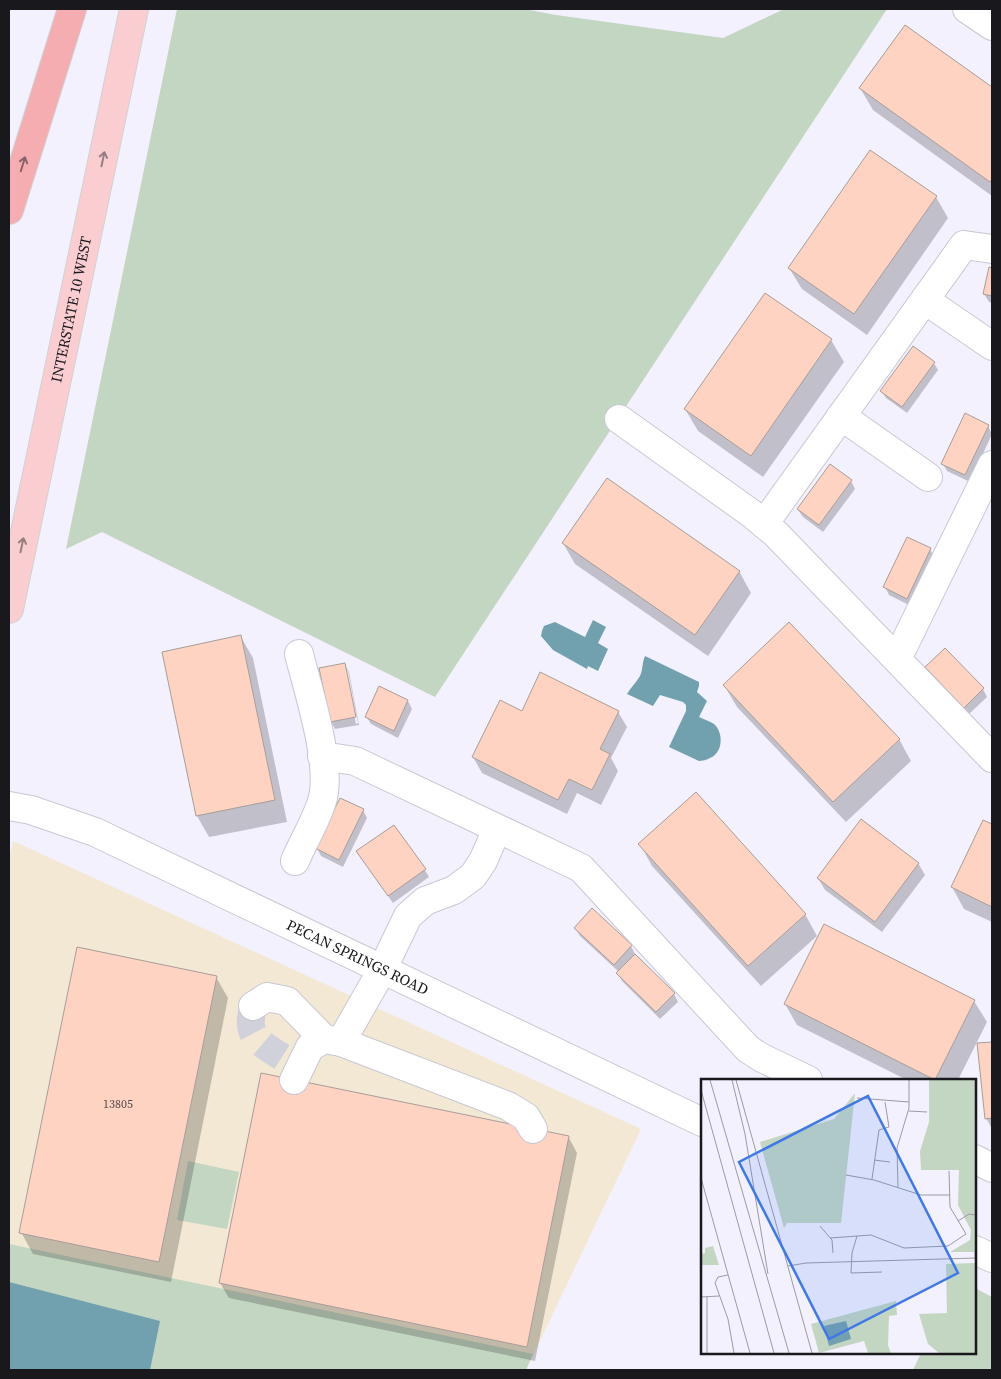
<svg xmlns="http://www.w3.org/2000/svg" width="1001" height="1379" viewBox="0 0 1001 1379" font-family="'Source Serif 4',serif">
  <rect width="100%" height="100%" fill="#f2f1fd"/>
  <path fill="#f2e8d3" d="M13,841L641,1129L526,1370H9V860Z"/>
  <g fill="#c3d6c2">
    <path d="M177,9H524L556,15L723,38L784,9H887L435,697L102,532L66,549Z"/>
    <path d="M188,1161L239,1172L227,1229L177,1220Z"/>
    <path d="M9,1244L533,1354L526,1370H9Z"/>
    <path d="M975,1288L992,1297V1370H913L921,1353H975Z"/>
  </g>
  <g fill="#71a0ae">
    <path d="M593,620L606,627L598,643L608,649L598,671L588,666L587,669L553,650L541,636L542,631L544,626L555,622L585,637Z"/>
    <path d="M645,656L699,682V686L697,692L707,701L699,717C703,719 710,721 714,724C724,733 723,753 710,758C707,760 702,761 699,761L669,747L686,711V705L683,702L660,695L653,706L627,694C631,687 636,683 640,676C643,669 642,663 645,656Z"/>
    <path d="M9,1282L160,1321L150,1370H9Z"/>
  </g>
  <g fill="#0003" fill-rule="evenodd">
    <path d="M905,26L992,89V196L873,110L860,88Z"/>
    <path d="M936,197L948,218L867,335L802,289L789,268Z"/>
    <path d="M990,269H992V303L989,302L984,294Z"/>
    <path d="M765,295L831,340L844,362L763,477L698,431L685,409Z"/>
    <path d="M934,363L938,370L907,413L886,398L881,391Z"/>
    <path d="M988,426L992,434L970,482L947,471L943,464Z"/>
    <path d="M851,481L855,489L823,532L803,517L798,510Z"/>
    <path d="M563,543L739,571L751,593L708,656L575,564Z"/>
    <path d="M930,549L934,557L911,606L889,595L885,587Z"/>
    <path d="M241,637L253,658L287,822L209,837L197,816Z"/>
    <path d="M344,664L349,672L359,725L335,729L331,722ZM345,671H348L358,723L356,724Z"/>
    <path d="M927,667L983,689L987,697L969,714L931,675Z"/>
    <path d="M724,685L899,739L911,761L846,822L737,707Z"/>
    <path d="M380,688L408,701L412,709L398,738L371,724L366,716Z"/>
    <path d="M522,712H618L627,727L611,758L618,771L601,805L577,793L567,814L482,773L473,757Z"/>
    <path d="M363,810L367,818L343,867L321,856L317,848Z"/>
    <path d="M984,821L992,825V922L964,909L952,887Z"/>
    <path d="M640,844L805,914L817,936L761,986L652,866Z"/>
    <path d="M362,859L425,870L429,877L393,903Z"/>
    <path d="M918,863L925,875L882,932L825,890L818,878Z"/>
    <path d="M592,910L631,946L635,954L634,955L674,994L678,1002L660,1019L622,981L618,973L619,972L580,936L575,928Z"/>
    <path d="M216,977L228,998L171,1282L33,1254L21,1232Z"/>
    <path d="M974,1001L987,1022L958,1080H907L797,1025L785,1004Z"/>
    <path d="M992,1043V1129L986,1118L979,1044Z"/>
    <path d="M569,1138L577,1153L535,1361L229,1298L220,1283Z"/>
  </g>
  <g fill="#fed3c2" stroke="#a99d99">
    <path d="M905,25L992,87V179L990,182L859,88Z"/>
    <path d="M870,150L937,196L854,314L788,268Z"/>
    <path d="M989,267L992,268V296L983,294Z"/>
    <path d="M765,293L832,339L751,456L684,409Z"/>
    <path d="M913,346L935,362L902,407L880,391Z"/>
    <path d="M965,413L989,425L965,475L941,464Z"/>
    <path d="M830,464L852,480L819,525L797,509Z"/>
    <path d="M607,478L740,571L695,635L562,543Z"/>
    <path d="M907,537L931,548L907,599L883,587Z"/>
    <path d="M789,622L900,739L833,802L723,685Z"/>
    <path d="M241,635L275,800L196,816L162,652Z"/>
    <path d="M945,648L984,688L964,708L925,667Z"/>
    <path d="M345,663L356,717L330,722L319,668Z"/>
    <path d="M540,672L619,711L600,749L610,754L592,790L569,779L558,800L472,757L500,700L522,711Z"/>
    <path d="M379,686L408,700L394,731L365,717Z"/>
    <path d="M696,792L806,914L748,966L638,844Z"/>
    <path d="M340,798L364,809L339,860L315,848Z"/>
    <path d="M861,819L919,863L875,922L817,878Z"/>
    <path d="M983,820L992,824V907L951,887Z"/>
    <path d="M394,825L426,869L388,896L356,851Z"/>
    <path d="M592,908L632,945L614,965L574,928Z"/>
    <path d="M824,924L975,1000L935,1080L784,1004Z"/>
    <path d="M77,947L217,976L159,1262L19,1233Z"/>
    <path d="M635,954L675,993L656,1012L616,973Z"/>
    <path d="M992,1042V1118L985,1119L977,1043Z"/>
    <path d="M261,1073L569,1136L527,1347L219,1283Z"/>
  </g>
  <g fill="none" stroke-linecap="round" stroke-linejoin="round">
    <path stroke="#d1d1db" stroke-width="28" stroke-dasharray="28 14" stroke-linecap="butt" d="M253,1006C252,1012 250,1020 251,1026C253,1041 271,1050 282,1057"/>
    <g stroke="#c8c8d3" stroke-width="30">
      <g id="minor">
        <path d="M967,9L992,26"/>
        <path d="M925,300L992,346"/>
        <path d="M841,416L928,477"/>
        <path d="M619,419L752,514L776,534L992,758"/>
        <path d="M764,524L964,245L992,249"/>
        <path d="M897,659L992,465"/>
        <path d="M322,756L355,761L581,868L748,1049L762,1058L808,1080"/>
        <path id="s1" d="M9,806L31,810L95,832L702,1122"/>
        <path d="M497,829L483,861L473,876L454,890L425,901L408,916L382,970L341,1042L508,1106L526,1117L533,1129"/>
        <path d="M295,861C303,842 316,821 322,801C333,767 308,690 299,654"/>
        <path d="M253,1006L267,997L287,1001L324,1039"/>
        <path d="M294,1080L310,1047L324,1039L341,1042"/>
        <path d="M975,1159L992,1168"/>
        <path d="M975,1250L992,1258"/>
      </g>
    </g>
    <g stroke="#d1d1d2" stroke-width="30">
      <g id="major">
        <path id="s2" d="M9,609L134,9"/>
      </g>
    </g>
    <g stroke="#d1d1d2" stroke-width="30">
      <path id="highway" d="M9,210L72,9"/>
    </g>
    <use href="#minor" stroke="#fff" stroke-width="28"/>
    <use href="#major" stroke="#faced1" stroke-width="28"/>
    <use href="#highway" stroke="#f6adb2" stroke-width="28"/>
  </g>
  <defs><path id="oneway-shaft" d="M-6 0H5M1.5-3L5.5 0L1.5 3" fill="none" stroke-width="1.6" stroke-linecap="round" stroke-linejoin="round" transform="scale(1.25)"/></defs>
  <g stroke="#957d80">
    <use href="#oneway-shaft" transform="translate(103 159) rotate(-78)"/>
    <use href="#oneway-shaft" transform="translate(22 545) rotate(-78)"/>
  </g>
  <use stroke="#886368" href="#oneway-shaft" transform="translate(23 164) rotate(-73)"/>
  <g text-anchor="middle" stroke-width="5" stroke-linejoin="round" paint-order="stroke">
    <g font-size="12" fill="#524846">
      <text x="118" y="1108">13805</text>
    </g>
    <g font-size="15" fill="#19191d" stroke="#fff">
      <text dy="5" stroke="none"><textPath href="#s2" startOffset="306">INTERSTATE 10 WEST</textPath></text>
      <text dy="5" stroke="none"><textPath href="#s1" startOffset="381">PECAN SPRINGS ROAD</textPath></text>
    </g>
  </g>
  <g transform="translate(701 1079)">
    <rect width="275" height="275" fill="#f2f1fd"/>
    <path d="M228,1H275V274H238L227,265L218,235L246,234L245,185L274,184L273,173H249L269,161L270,151L257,126L258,91H220L219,72L228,43ZM154,14L140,144H86L83,149L59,63L133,40ZM12,167L18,186H0V175L4,174V169ZM195,222L196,236L188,237L187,266L190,274H167L163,262L118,274L110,245Z" fill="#c3d6c2"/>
    <path d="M145,242L150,260L128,267L123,247Z" fill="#71a0ae"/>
    <path fill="none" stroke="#9b9ba3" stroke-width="1" d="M9,1L88,274M31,1L44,55L67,195M35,1L111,274M0,11L73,274M156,19L208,23M208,32L226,33M173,81L189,83M145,96L173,101L220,116H249M0,99L49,274M171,100L178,51L188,48L184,23M197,109L196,69L208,29V1M257,142L268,135L275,136M119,147L131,161L132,174M156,157L151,174L150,194L181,193M129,159L170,156L203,169L247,167L265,155L249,128L248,92M87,187L105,184L275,179M27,196L17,198L14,204L27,240L33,274M0,218L18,217M6,218V274"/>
    <path fill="#3f78e8" fill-opacity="0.15" stroke="#3f78e8" stroke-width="2.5" d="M167,17L257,194L128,260L38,83Z"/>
    <rect width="275" height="275" fill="none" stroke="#19191d" stroke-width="2.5"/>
  </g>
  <rect width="1001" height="1379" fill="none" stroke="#19191d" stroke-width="20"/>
</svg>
